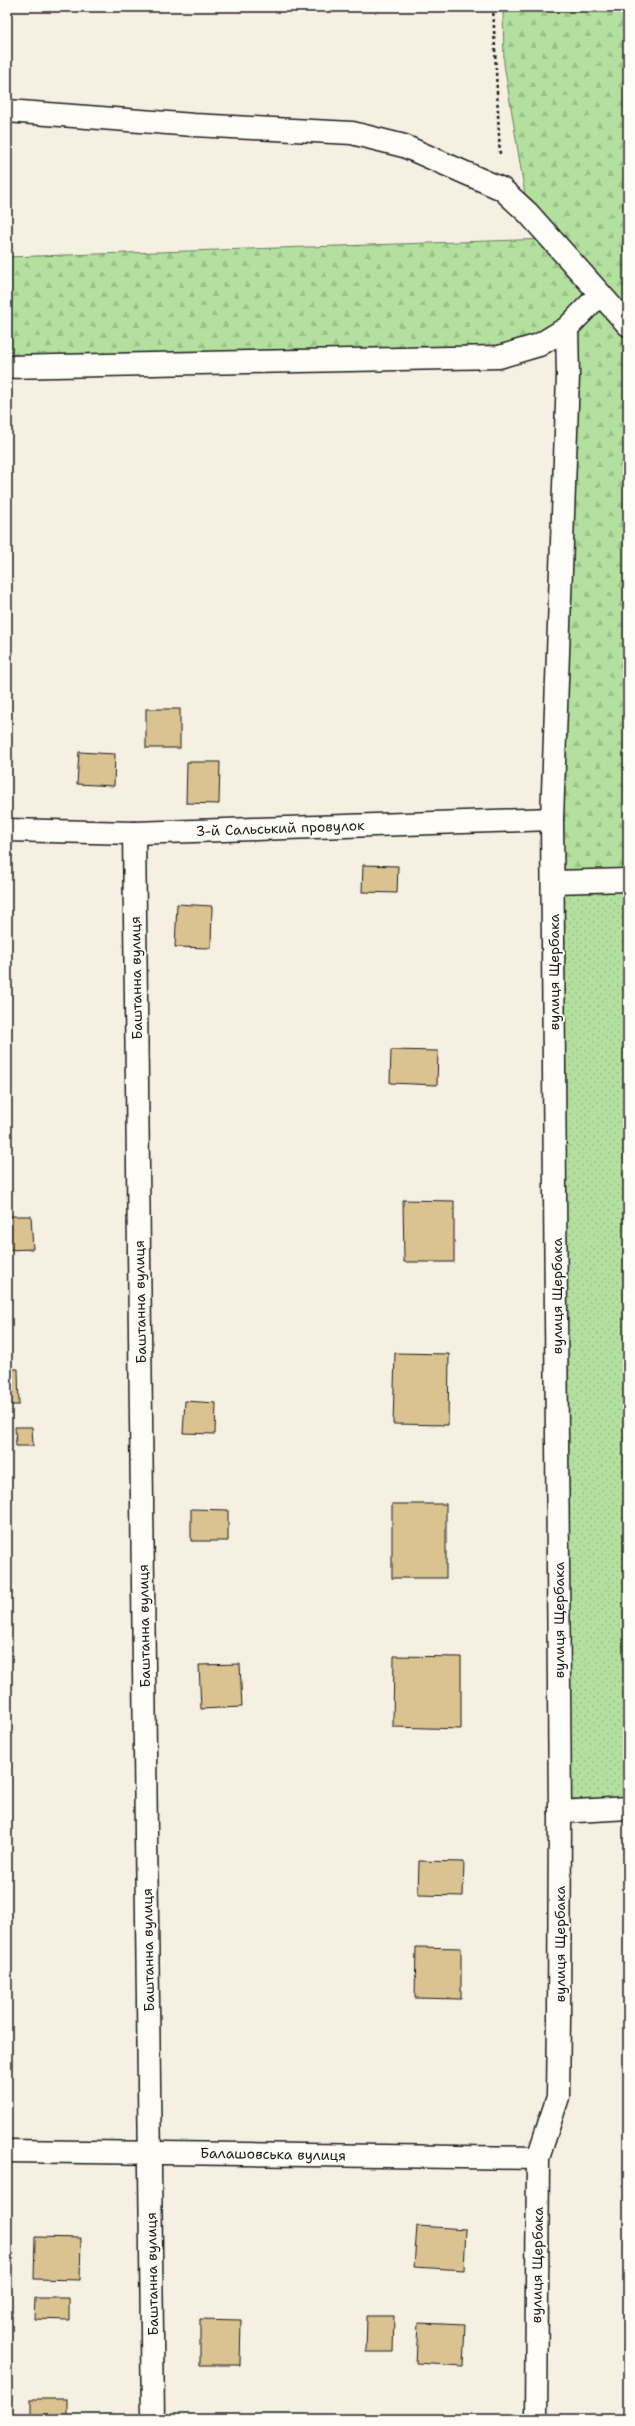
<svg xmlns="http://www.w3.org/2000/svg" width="635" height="2426" viewBox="0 0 635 2426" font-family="'Shantell Sans',sans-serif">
  <defs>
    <pattern id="forest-firs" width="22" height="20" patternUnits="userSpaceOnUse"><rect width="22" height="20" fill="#b3e09f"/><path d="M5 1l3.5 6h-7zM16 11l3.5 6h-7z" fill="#99c088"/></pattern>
    <pattern id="park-dots" width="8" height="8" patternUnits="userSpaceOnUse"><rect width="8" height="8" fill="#b3e09f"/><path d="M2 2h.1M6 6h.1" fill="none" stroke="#99c088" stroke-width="1.8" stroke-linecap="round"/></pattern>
  </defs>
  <rect width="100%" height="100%" fill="#f6f0e3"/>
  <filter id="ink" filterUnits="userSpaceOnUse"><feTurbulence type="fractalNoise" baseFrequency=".025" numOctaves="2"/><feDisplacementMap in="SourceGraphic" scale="8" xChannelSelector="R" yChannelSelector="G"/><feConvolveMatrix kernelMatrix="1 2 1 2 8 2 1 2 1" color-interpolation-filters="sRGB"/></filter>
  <g filter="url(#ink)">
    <path fill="url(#forest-firs)" stroke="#687e5e" d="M503,7H628V880L554,882L567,328L539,345L7,367V257L549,239L528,213L504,64Z"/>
    <path fill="url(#park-dots)" stroke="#687e5e" d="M628,880V1808L560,1812L554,882Z"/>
    <g fill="#dac291" stroke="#1c1c1c">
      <rect x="146" y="709" width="34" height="39"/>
      <path d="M79,752L115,754L114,786L77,784Z"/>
      <path d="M187,762H220L219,804L186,803Z"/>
      <path d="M363,865L398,866L397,893L362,892Z"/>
      <path d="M177,904L212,906L211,948L175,947Z"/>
      <path d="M391,1050L438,1051L437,1085L390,1083Z"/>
      <path d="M403,1200L454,1201V1262H404Z"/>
      <path d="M7,1216H31L33,1249L7,1250Z"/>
      <path d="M395,1353L449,1354L448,1425L393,1424Z"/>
      <path d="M7,1369H18L19,1405H7Z"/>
      <path d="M185,1401L216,1403L215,1434L183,1433Z"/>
      <path d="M15,1427H32L33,1446H16Z"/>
      <rect x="392" y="1504" width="54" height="74"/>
      <path d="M191,1509L228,1510V1541H191Z"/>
      <path d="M394,1656L461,1657V1729L393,1727Z"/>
      <path d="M240,1664L242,1707L201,1709L199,1665Z"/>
      <path d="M419,1861L464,1862L463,1896L418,1895Z"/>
      <path d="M416,1947L461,1948V1999L415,1998Z"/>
      <path d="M417,2226L466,2229L464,2270L414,2267Z"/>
      <path d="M35,2237L81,2238L80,2280L34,2279Z"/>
      <path d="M35,2298H69V2320L34,2319Z"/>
      <path d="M367,2316H394L393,2352H366Z"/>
      <path d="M200,2319L241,2320L240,2365H200Z"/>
      <path d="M418,2323L465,2325L463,2366L416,2363Z"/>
      <rect x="31" y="2399" width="36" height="20"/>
    </g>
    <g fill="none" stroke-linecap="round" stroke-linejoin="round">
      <g stroke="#1c1c1c" stroke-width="25">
        <g id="minor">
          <path d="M7,111L194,125L352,133L404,146L502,189L528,213L628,325"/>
          <path d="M7,367L499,357L539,345L567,328L600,294"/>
          <path d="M7,830L134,833L552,819"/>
          <path d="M134,833L153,2419"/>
          <path d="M554,882L628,880"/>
          <path d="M560,1812L628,1808"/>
          <path d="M7,2151L538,2158"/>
          <path d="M536,2419L538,2158L558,2097L559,2018L560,1812L552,819L568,376L567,328"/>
        </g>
      </g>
      <path stroke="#1c1c1c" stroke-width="2.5" stroke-dasharray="3 3" stroke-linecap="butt" d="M493,7L500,156"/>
      <use href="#minor" stroke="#fdfcf7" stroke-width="22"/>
    </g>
  </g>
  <g text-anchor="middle" stroke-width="4" stroke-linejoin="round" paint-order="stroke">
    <g font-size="14" fill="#1c1c1c" stroke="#fdfcf7">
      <text transform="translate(280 828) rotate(-2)" y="5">3-й Сальський провулок</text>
      <text transform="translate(554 972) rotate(-90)" y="5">вулиця Щербака</text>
      <text transform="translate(136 978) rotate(-91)" y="5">Баштанна вулиця</text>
      <text transform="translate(557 1296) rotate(-90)" y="5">вулиця Щербака</text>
      <text transform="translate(140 1302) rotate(-91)" y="5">Баштанна вулиця</text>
      <text transform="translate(559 1620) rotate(-90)" y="5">вулиця Щербака</text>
      <text transform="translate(144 1626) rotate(-91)" y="5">Баштанна вулиця</text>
      <text transform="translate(560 1944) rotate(-90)" y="5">вулиця Щербака</text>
      <text transform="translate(148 1950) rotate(-91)" y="5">Баштанна вулиця</text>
      <text transform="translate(273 2154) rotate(1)" y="5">Балашовська вулиця</text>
      <text transform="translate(537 2265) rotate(-89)" y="5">вулиця Щербака</text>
      <text transform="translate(152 2274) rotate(-91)" y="5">Баштанна вулиця</text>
    </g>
  </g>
  <rect width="635" height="2426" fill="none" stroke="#fdfcf7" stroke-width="24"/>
  <rect x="12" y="12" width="611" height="2402" fill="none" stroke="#1c1c1c" stroke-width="1.5" filter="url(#ink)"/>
</svg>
